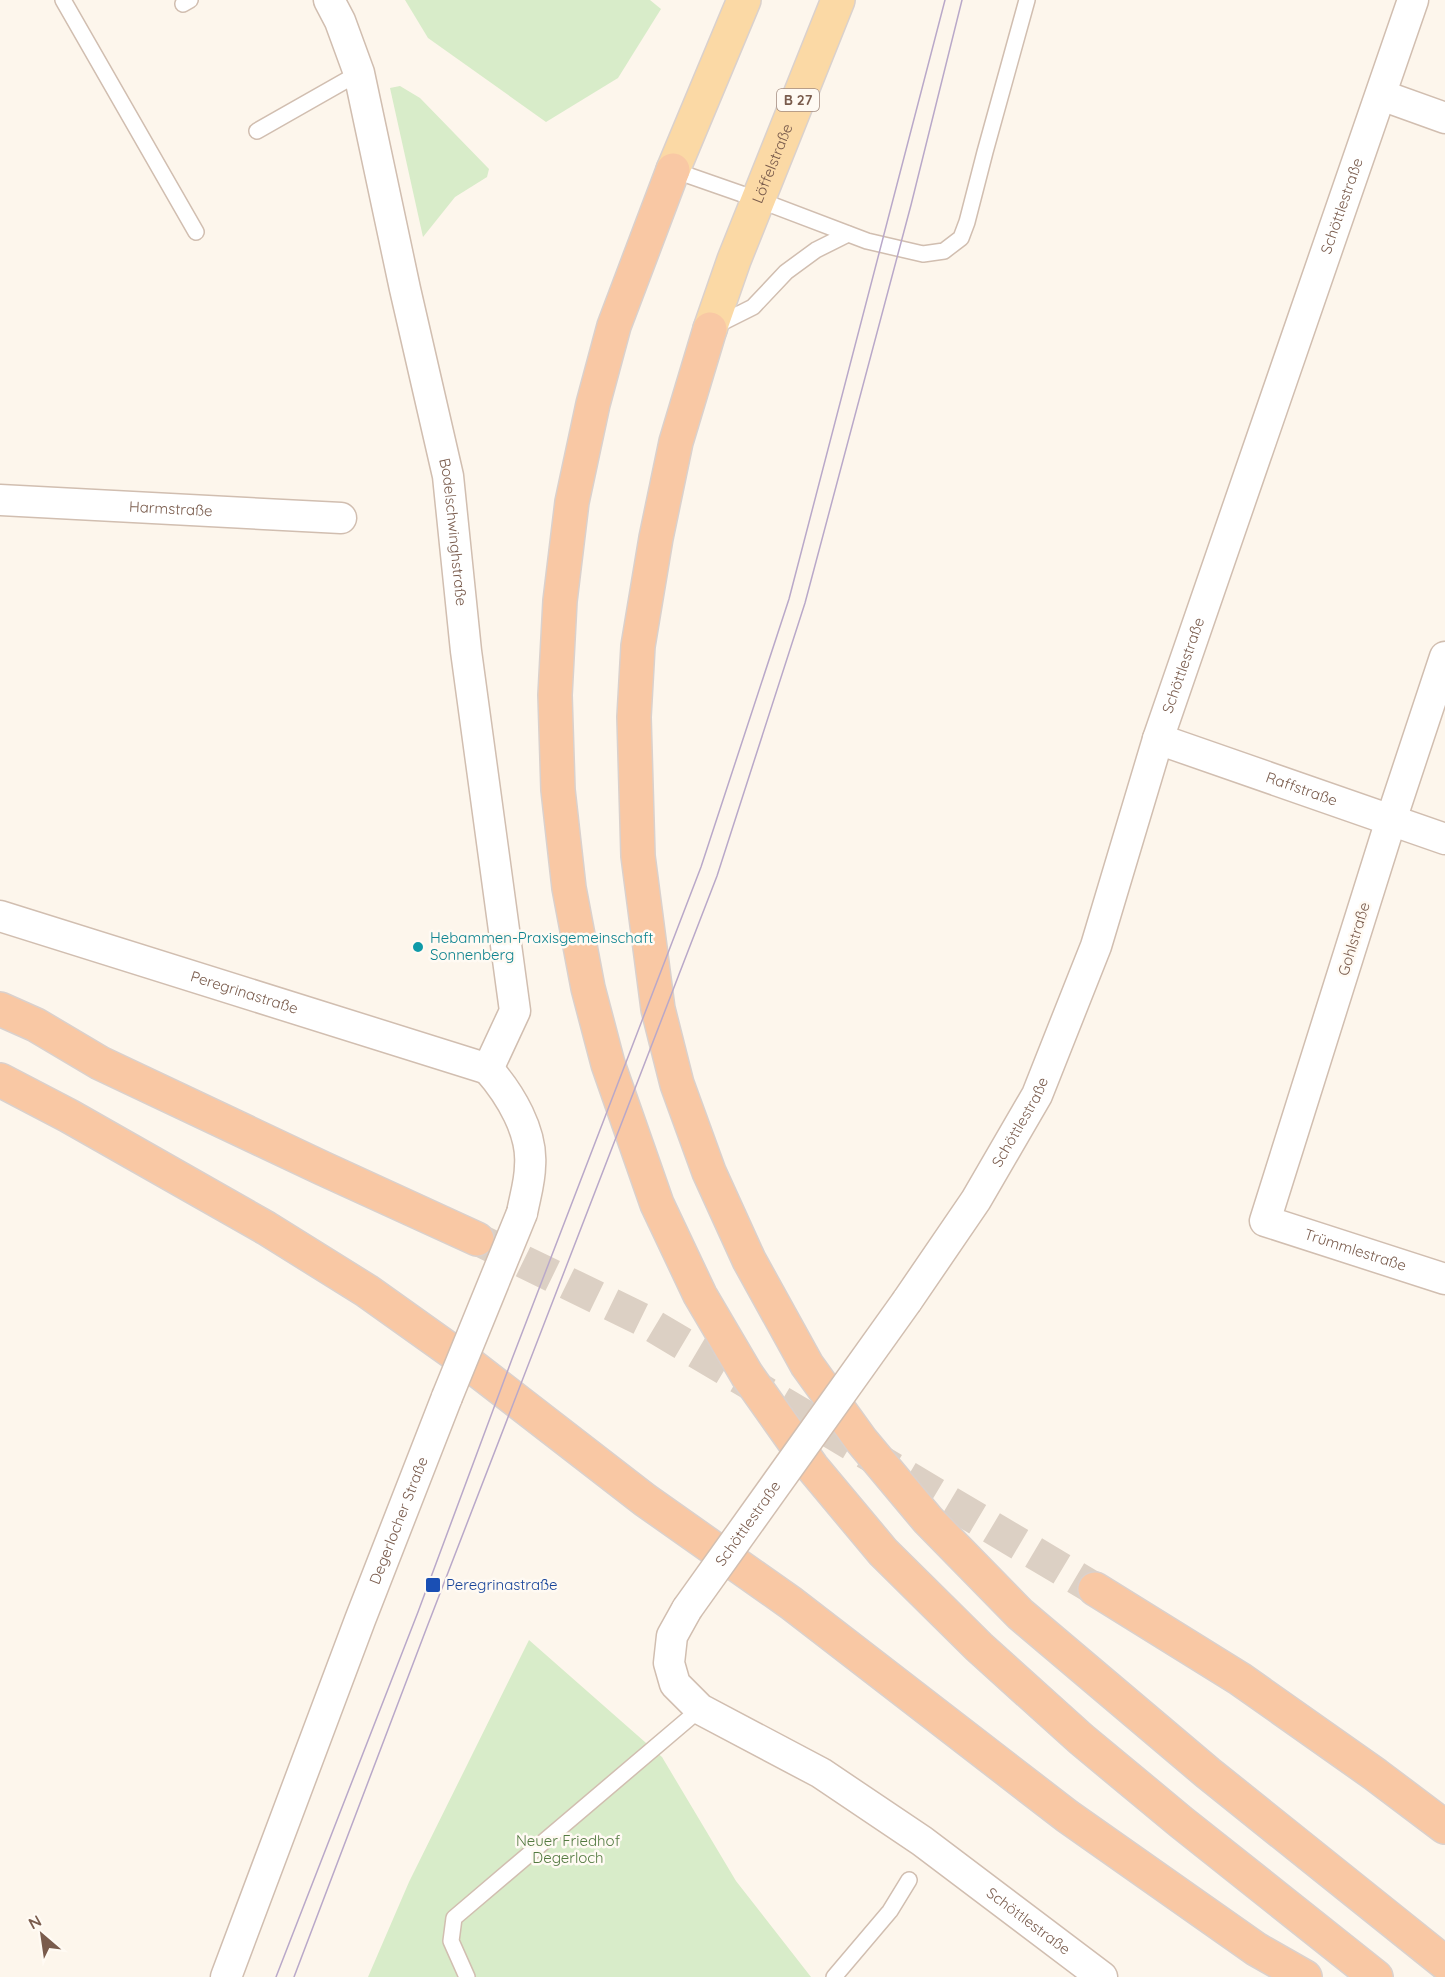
<svg xmlns="http://www.w3.org/2000/svg" width="1445" height="1977" viewBox="0 0 1445 1977" font-family="Quicksand,sans-serif">
  <rect width="100%" height="100%" fill="#fdf6ec"/>
  <g fill="#d8ecc9">
    <path d="M405,0H650L661,9L618,78L546,122L428,38Z"/>
    <path d="M400,86L420,98L489,169L487,177L455,197L423,237L390,88Z"/>
    <path d="M529,1640L662,1757L736,1881L811,1977H368L409,1882Z"/>
  </g>
  <g fill="none" stroke-linecap="round" stroke-linejoin="round">
    <path stroke="#dcd0c4" stroke-width="33" stroke-dasharray="33 16" stroke-linecap="butt" d="M479,1240L643,1320L1095,1589"/>
    <g stroke="#d1beb0" stroke-width="18">
      <g id="service">
        <path d="M63,0L196,232"/>
        <path d="M183,4L190,0"/>
        <path d="M257,131L359,73"/>
        <path d="M673,170L759,200L867,241L923,254L944,251L961,238L967,222L985,152L1027,0"/>
        <path d="M715,326L753,307L786,272L816,250L848,234"/>
        <path d="M467,1977L451,1941L454,1918L700,1709"/>
        <path d="M834,1977L890,1911L909,1880"/>
      </g>
    </g>
    <g stroke="#d1beb0" stroke-width="33">
      <g id="minor">
        <path id="s1" d="M329,0L340,21L359,73L405,289L448,476L466,651L515,1011L488,1069"/>
        <path d="M1381,95L1445,118"/>
        <path id="s2" d="M0,500L341,518"/>
        <path id="s3" d="M1445,657L1391,820L1265,1221L1445,1279"/>
        <path id="s4" d="M1158,739L1445,839"/>
        <path id="s5" d="M0,916L488,1069"/>
        <path d="M488,1069C510,1094 533,1132 530,1166C530,1181 525,1197 522,1213"/>
        <path id="s6" d="M907,1301L976,1200L1037,1095L1096,946L1158,739L1413,0"/>
        <path id="s7" d="M687,1609L672,1636L669,1663L675,1684L700,1709L821,1773L922,1841L1102,1977"/>
        <path id="s8" d="M226,1977L360,1620L447,1397"/>
      </g>
    </g>
    <g stroke="#dad1cd" stroke-width="36">
      <g id="primary">
        <path d="M673,170L744,0"/>
        <path id="s9" d="M710,329L734,260L838,0"/>
      </g>
    </g>
    <g stroke="#dad1cd" stroke-width="36">
      <g id="trunk">
        <path d="M673,170L614,326L593,404L572,502L560,601L555,695L558,790L569,888L588,988L608,1064L657,1204L700,1295L747,1375L812,1467L883,1552L979,1647L1081,1739L1181,1822L1376,1977"/>
        <path d="M710,329L676,442L656,538L638,646L634,717L638,856L658,1009L677,1084L709,1172L749,1260L807,1365L861,1440L928,1520L1020,1614L1208,1773L1445,1963"/>
        <path d="M0,1009L36,1025L100,1063L322,1168L477,1239"/>
        <path d="M0,1080L69,1116L266,1228L367,1291L468,1363L645,1500L791,1603L1067,1816L1256,1949L1305,1977"/>
        <path d="M1095,1589L1240,1679L1376,1775L1445,1827"/>
      </g>
    </g>
    <use href="#service" stroke="#fff" stroke-width="15"/>
    <use href="#minor" stroke="#fff" stroke-width="30"/>
    <use href="#primary" stroke="#fbd9a5" stroke-width="33"/>
    <use href="#trunk" stroke="#f9c8a4" stroke-width="33"/>
    <g stroke="#b9a8c9" stroke-width="1.5">
      <path d="M276,1977L418,1612L512,1359L701,867L789,599L945,0"/>
      <path d="M294,1977L427,1627L717,876L805,603L911,205L962,0"/>
    </g>
    <g stroke="#d1beb0" stroke-width="33" stroke-linecap="butt">
      <g id="minor-bridge">
        <path d="M447,1397L522,1213"/>
        <path id="s10" d="M687,1609L907,1301"/>
      </g>
    </g>
    <use href="#minor-bridge" stroke="#fff" stroke-width="30"/>
  </g>
  <circle fill="#0f9aa8" stroke="#fffaf3" stroke-width="2" cx="418" cy="947" r="6"/>
  <rect fill="#1a4fb4" stroke="#fffaf3" stroke-width="2" x="425" y="1577" width="16" height="16" rx="3"/>
  <g text-anchor="middle" stroke-width="5" stroke-linejoin="round" paint-order="stroke">
    <rect fill="#fffaf3" stroke="#a28b7f" stroke-width="1.5" x="777" y="89" width="42" height="22" rx="4.5"/>
    <g font-size="14" font-weight="bold" fill="#7a5c4d">
      <text x="798" y="105">B 27</text>
    </g>
    <g font-size="15" fill="#7a5c4d" stroke="#fffaf3">
      <text dy="5" stroke="none"><textPath href="#s9" startOffset="177">Löffelstraße</textPath></text>
      <text dy="5" stroke="none"><textPath href="#s6" startOffset="1184">Schöttlestraße</textPath></text>
      <text dy="5" stroke="none"><textPath href="#s2" startOffset="171">Harmstraße</textPath></text>
      <text dy="5" stroke="none"><textPath href="#s1" startOffset="548">Bodelschwinghstraße</textPath></text>
      <text dy="5" stroke="none"><textPath href="#s6" startOffset="698">Schöttlestraße</textPath></text>
      <text dy="5" stroke="none"><textPath href="#s4" startOffset="152">Raffstraße</textPath></text>
      <text transform="translate(1354 939) rotate(-73)" y="5">Gohlstraße</text>
      <text dy="5" stroke="none"><textPath href="#s5" startOffset="256">Peregrinastraße</textPath></text>
      <text dy="5" stroke="none"><textPath href="#s6" startOffset="212">Schöttlestraße</textPath></text>
      <text dy="5" stroke="none"><textPath href="#s3" startOffset="687">Trümmlestraße</textPath></text>
      <text dy="5" stroke="none"><textPath href="#s8" startOffset="488">Degerlocher Straße</textPath></text>
      <text dy="5" stroke="none"><textPath href="#s10" startOffset="105">Schöttlestraße</textPath></text>
      <text dy="5" stroke="none"><textPath href="#s7" startOffset="507">Schöttlestraße</textPath></text>
    </g>
    <g font-size="15" fill="#0d838f" stroke="#fffaf3" text-anchor="start">
      <text x="430" y="943">Hebammen-Praxisgemeinschaft<tspan x="430" dy="17">Sonnenberg</tspan></text>
    </g>
    <g font-size="15" fill="#164399" stroke="#fffaf3" text-anchor="start">
      <text x="446" y="1590">Peregrinastraße</text>
    </g>
    <g font-size="15" fill="#537a41" stroke="#fffaf3">
      <text x="568" y="1846">Neuer Friedhof<tspan x="568" dy="17">Degerloch</tspan></text>
    </g>
  </g>
  <g transform="translate(42 1935) rotate(331)" stroke="#fffaf3" stroke-width="4.5" paint-order="stroke">
  <path d="M0-4.5L10 22L0 15L-10 22Z" fill="#7a5c4d"/>
  <text y="-9" font-size="16" font-weight="bold" text-anchor="middle" fill="#7a5c4d">N</text>
  </g>
</svg>
